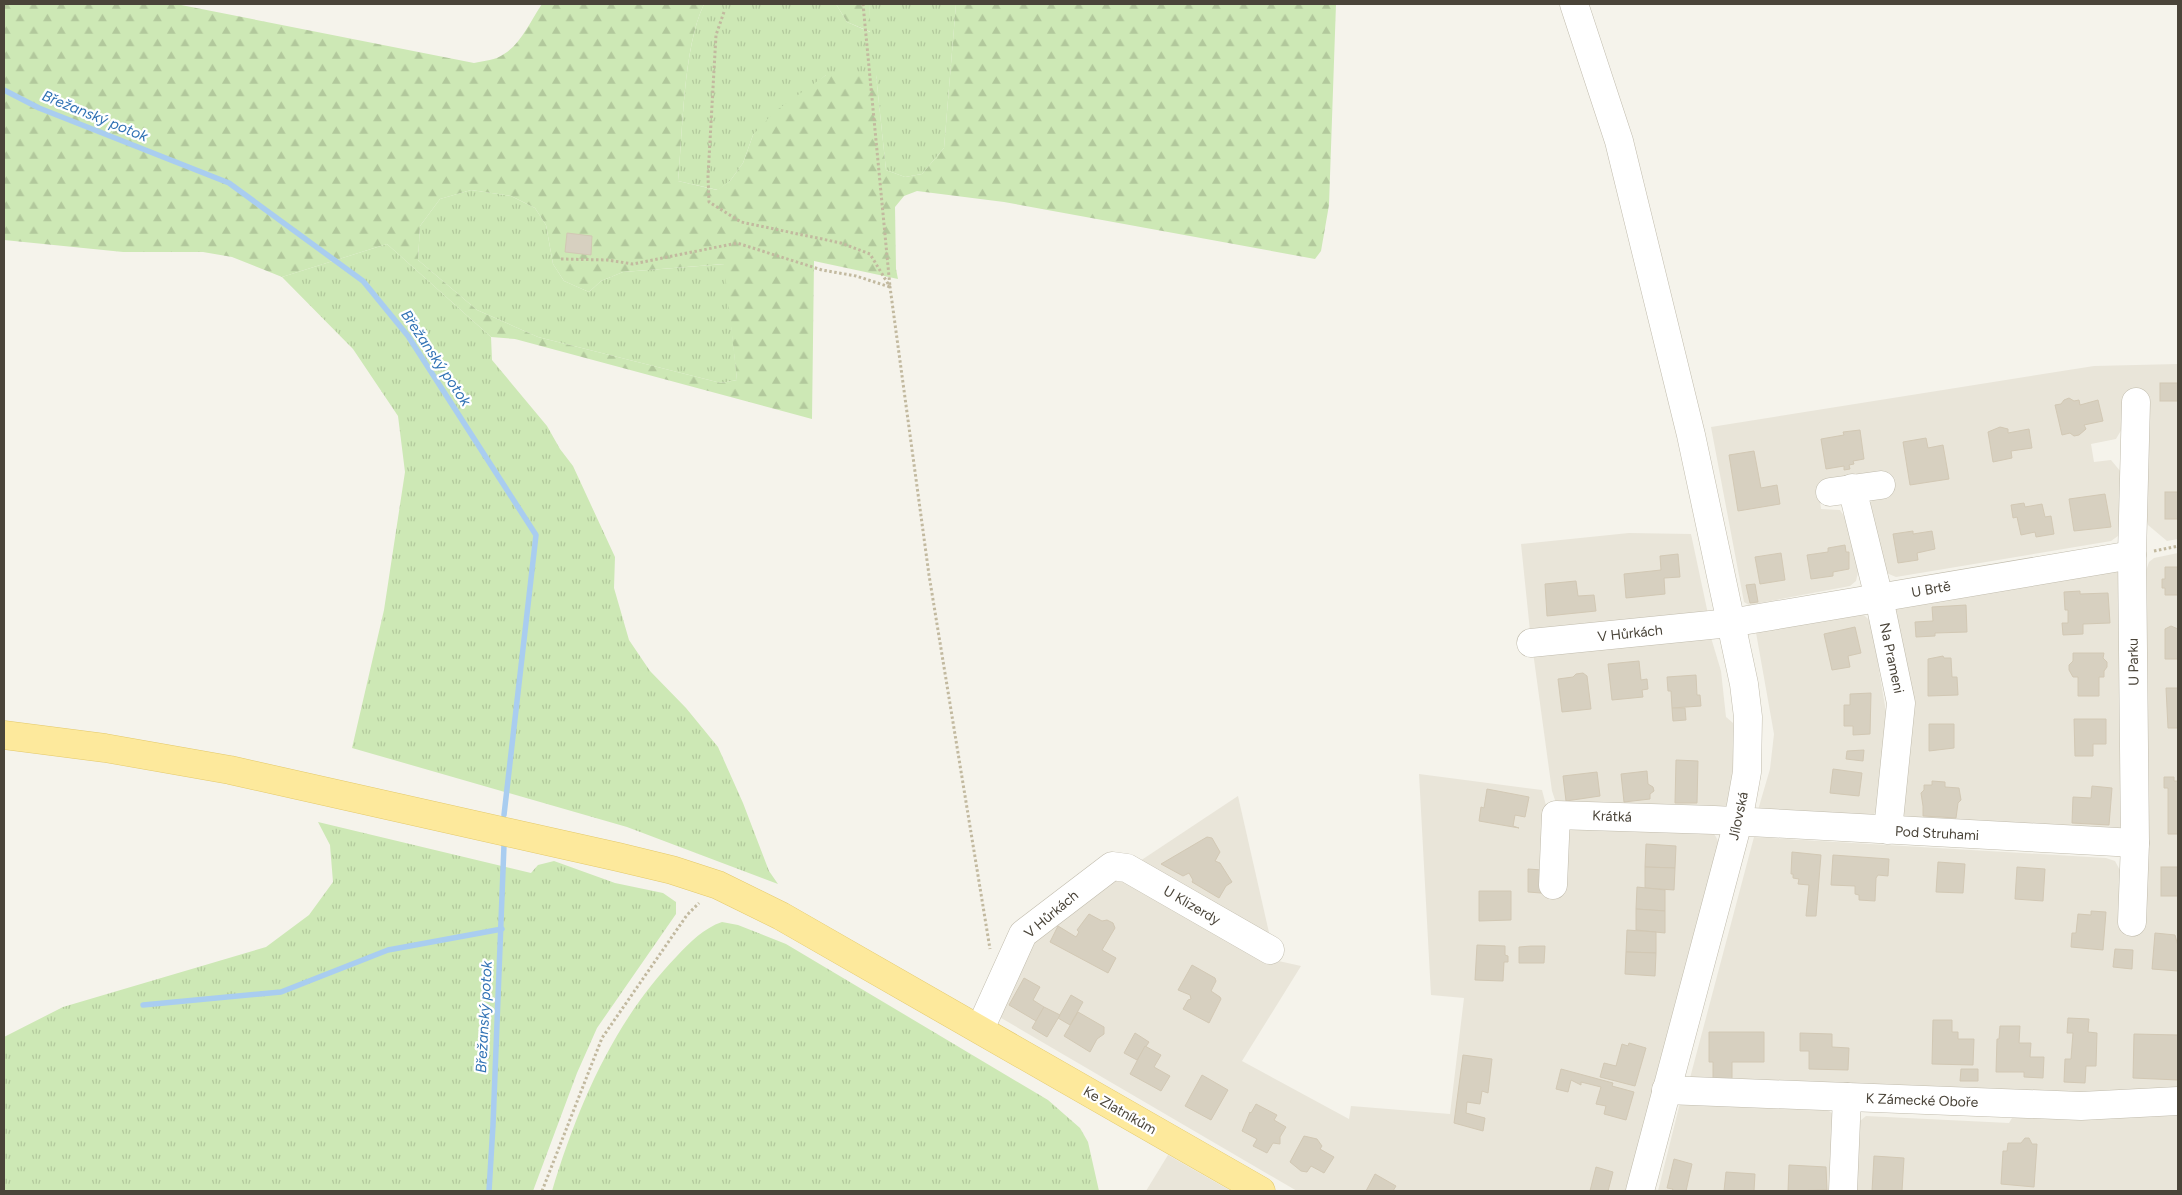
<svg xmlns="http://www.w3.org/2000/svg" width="2182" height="1195" viewBox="0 0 2182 1195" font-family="Figtree,sans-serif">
  <defs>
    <pattern id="grass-tufts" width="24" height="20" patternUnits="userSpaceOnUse" patternTransform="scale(1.25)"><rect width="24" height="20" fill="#cde8b5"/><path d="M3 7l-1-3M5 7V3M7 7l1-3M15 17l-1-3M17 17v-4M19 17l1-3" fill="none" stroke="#b2c89c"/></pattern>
    <pattern id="forest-firs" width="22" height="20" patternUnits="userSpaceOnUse" patternTransform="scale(1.25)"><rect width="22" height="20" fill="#cde8b5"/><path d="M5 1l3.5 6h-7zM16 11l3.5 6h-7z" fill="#b2c89c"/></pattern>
  </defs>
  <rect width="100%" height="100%" fill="#f5f3eb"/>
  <g fill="#e9e5d9">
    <path d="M2178,364V539L2167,541L2148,525L2123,427L2116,439L2091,444L2094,462L2111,460L2121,472L2122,528L2118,536L2111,541L1896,577L1884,572L1868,506L1875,496L1885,473L1818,483L1821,509L1840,510L1846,519L1858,572L1856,581L1850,586L1749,605L1744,602L1711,427L2094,366Z"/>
    <path d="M1629,533L1691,534L1708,614L1530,631L1521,544Z"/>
    <path d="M2178,553V1094L2093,1097L1690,1078L1754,837L2106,858L2115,861L2122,874L2119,927L2142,929L2146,846V571L2149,562L2154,558Z"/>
    <path d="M2116,569L2121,577L2123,820L2119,830L1905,820L1902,813L1912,718L1894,614L1896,606Z"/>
    <path d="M1861,612L1871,622L1887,718L1878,810L1872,816L1758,810L1770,769L1774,734L1755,627Z"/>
    <path d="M1709,631L1721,671L1726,717L1733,723L1736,744L1729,800L1725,808L1557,806L1552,791L1533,652Z"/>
    <path d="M1419,774L1542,790L1549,817L1567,830L1573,825L1712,831L1716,837L1719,843L1626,1191H1297L996,1015L1028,942L1117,875L1274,960L1301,966L1242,1061L1349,1119L1351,1106L1450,1114L1464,998L1431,995Z"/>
    <path d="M1238,796L1270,937L1137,863Z"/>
    <path d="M1680,1103L1826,1109L1832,1113L1839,1122L1836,1191H1658Z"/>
    <path d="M2178,1111V1191H1852L1855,1125L1866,1116L2009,1123L2015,1113Z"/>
    <path d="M1168,1155L1231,1191H1146Z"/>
  </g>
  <g fill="url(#grass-tufts)">
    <path d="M704,4H836L847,22L870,32L869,4H956L944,148L922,174L905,177L886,170L876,75H826L753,135L743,163L730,181L718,190L678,181C683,131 683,48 704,4Z"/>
    <path d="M471,190L511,196L535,208L546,225L553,264L564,281L589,292L601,281L623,272L725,264L737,380L721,383L538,337L477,310L418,260L420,226L440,199Z"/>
    <path d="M387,244L491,337L492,360L547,426L560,449L573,466L615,557L614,588L629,640L650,671L686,708L718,747L743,803L769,871L778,884L627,827L352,748L384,610L405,472L398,416L353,349L282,277Z"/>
    <path d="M318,822L531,873L538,865L554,861L615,883L663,893L676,902V914L597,1028L577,1073L533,1191H4V1037L63,1007L266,947L309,915L333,882L330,845Z"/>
    <path d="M722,922L738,925L786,944L1048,1100L1080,1128L1088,1142L1099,1191H552C578,1105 614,1021 677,956C690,942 704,928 722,922Z"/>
  </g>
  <g fill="url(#forest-firs)" fill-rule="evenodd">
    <path d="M4,4H176L474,63C484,61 496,60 504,54C521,44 531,20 542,4H704C683,48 683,130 678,181L717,190L730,181L743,163L753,135L774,112L826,75H876L886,170L905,177L922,174L944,148L956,4H1336L1329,205L1321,251L1315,259L1004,202L917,191L904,196L895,207L896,269L898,279L814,261L812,419L515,339L491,337L387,244L282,277L232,257L203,252H123L4,240ZM471,190L511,196L535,208L546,225L553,264L564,281L589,292L601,281L623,272L724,264L737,380L721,383L538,337L477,310L418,260L420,226L440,199Z"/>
    <path d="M836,4H869L871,32L847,22Z"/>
  </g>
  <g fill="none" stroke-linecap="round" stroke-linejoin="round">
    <g stroke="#a9cdf0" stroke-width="5.5">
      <path d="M4,90L39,108L229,183L363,281L408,336L536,535L504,815"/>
      <path d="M143,1005L281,992L388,950L502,929"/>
      <path d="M489,1191L493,1125L504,845"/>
    </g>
  </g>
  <g fill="#d7d0c0" stroke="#d2c8b4">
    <path d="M567,233L592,236L591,255L565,252Z"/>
    <rect x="2160" y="383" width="18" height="18"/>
    <path d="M2069,398L2074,401L2079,400L2080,405L2098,400L2103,421L2084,425L2086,429L2079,435L2074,436L2070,433L2062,435L2055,405L2061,404L2064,400Z"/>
    <path d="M2000,427L2008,429V433L2029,429L2032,448L2011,451L2012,458L1993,462L1988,432Z"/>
    <path d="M1860,430L1864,459L1853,461L1854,464L1849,465L1850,469L1844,470V466L1826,469L1821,439L1844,435L1843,432Z"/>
    <path d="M1926,438L1928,448L1943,445L1949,479L1910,485L1903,442Z"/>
    <path d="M1754,451L1761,488L1777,485L1780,504L1738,511L1729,455Z"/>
    <rect x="2165" y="492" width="13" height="27"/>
    <path d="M2105,494L2111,527L2074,531L2069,499Z"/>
    <path d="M2024,503L2025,507L2042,504L2045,517L2051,516L2054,534L2036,537L2035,532L2021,535L2017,517L2013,518L2011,505Z"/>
    <path d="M1913,531V534L1932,531L1935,549L1917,553L1918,560L1898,563L1893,534Z"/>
    <path d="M1845,545L1846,552H1849V569L1833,572V576L1811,579L1807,555L1828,552V548Z"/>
    <path d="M1781,553L1785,580L1760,584L1755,557Z"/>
    <path d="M1678,554L1680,577L1664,578L1665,594L1626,598L1624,574L1661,570L1660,556Z"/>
    <path d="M2165,567H2178V595H2165V588H2162V579H2165Z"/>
    <path d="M1576,581L1578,596L1594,595L1596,611L1547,616L1545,584Z"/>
    <path d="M1755,584L1758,602L1750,603L1746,585Z"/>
    <path d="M2080,591V594L2108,593L2110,623L2083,624V634L2063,635L2062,623H2068V610H2065L2064,592Z"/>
    <path d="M1966,605L1967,632L1935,633V636L1916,637L1915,622L1933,621L1932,607Z"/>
    <path d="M2171,626L2178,629V659H2165V629Z"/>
    <path d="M1855,627L1861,653L1848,656L1850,667L1832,670L1824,634Z"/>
    <path d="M2073,653H2104L2103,658L2107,662V667L2104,671V677H2099V696H2078V677H2073L2069,670V665L2073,661Z"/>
    <path d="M1943,656L1944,658H1951L1952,677H1957L1958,695L1928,696V659Z"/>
    <path d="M1639,661L1641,680L1647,679L1648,689L1642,690L1643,697L1612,700L1608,664Z"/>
    <path d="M1583,673L1587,676L1591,709L1562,712L1558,679L1573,677L1576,674Z"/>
    <path d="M1696,675L1697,695H1700L1701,706L1672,708L1671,691H1668L1667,677Z"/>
    <path d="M2166,688H2178V728H2168Z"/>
    <path d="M1871,693L1870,734L1853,735V726H1844V705H1850V694Z"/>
    <path d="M1672,708H1685L1686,720L1673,721Z"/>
    <path d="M2074,719H2106V744H2093V756H2075Z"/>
    <path d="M1929,724H1954V748L1929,751Z"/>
    <path d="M1864,750L1863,761L1846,759L1847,751Z"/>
    <path d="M1676,760L1698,761L1697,803H1675Z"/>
    <path d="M1833,769L1862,773L1859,796L1830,793Z"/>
    <path d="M1647,771L1648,784L1653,787L1654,791L1650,794V799L1624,802L1621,774Z"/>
    <path d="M1597,772L1600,796L1566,801L1563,776Z"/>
    <path d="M2164,777H2174V781H2178V834H2168V788H2164Z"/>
    <path d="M1932,781L1945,782V787L1959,788L1961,800L1958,803L1956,818L1923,816V806L1921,793L1924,790V785H1932Z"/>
    <path d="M2092,786L2112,788L2109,825L2072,823L2073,797L2091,798Z"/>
    <path d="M1487,789L1529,797L1525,817L1515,815L1513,826L1519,828L1479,821L1481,807L1484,808Z"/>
    <path d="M1207,837L1212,838L1220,852L1215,861L1220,863L1232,882L1226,886L1219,898L1192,882L1193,880L1189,873L1183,876L1161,864Z"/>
    <path d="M1646,844L1676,846L1675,868L1645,867Z"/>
    <path d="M1792,852L1821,855L1816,916H1806L1809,885L1798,884L1799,879L1793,878V874H1791Z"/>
    <path d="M1833,855L1889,859L1888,876L1878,875L1876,878L1875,901L1859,900V895L1855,894V886L1831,885Z"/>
    <path d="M1938,862L1965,864L1963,893L1936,892Z"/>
    <path d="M1645,867L1675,868L1674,890L1645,888Z"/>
    <path d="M2017,867L2045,869L2043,901L2015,899Z"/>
    <rect x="2161" y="867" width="17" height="29"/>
    <path d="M1528,869L1542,870L1541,893L1528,892Z"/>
    <path d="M1637,887L1665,890V911L1636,909Z"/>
    <path d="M1479,891H1511V920L1479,921Z"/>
    <path d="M1636,909L1665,911V933L1636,930Z"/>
    <path d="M2091,911L2106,912L2103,950L2071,947L2072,933H2076L2078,914L2091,915Z"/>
    <path d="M1089,914L1102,921L1107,920L1113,923L1115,928L1102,950L1116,958L1108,973L1050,942L1058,926L1076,937L1079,932L1077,930Z"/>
    <path d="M1627,930L1656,932V953L1626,952Z"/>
    <path d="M2155,933L2175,935L2178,946V971L2152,969Z"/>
    <path d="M1477,945L1505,946V955L1508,956V962H1504L1503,981L1475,980Z"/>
    <path d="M1531,946H1545L1544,963H1519V947Z"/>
    <path d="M2115,949L2133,950L2132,969L2113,967Z"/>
    <path d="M1626,952L1656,953L1655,976L1625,974Z"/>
    <path d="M1192,965L1215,978L1216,981L1211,991L1220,997L1221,999L1209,1023L1183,1009L1188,1000L1191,999L1190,995L1178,990Z"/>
    <path d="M1024,978L1040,987L1033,1000L1044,1007L1036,1021L1009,1005Z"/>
    <path d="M1071,995L1083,1002L1070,1025L1058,1018Z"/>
    <path d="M1044,1007L1060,1015L1047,1037L1032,1028Z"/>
    <path d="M1078,1012L1104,1027V1034L1097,1039L1090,1052L1064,1036Z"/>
    <path d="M2068,1018L2089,1019L2088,1032L2097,1033L2096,1066H2086L2085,1083L2064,1082L2065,1059H2071L2073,1033H2067Z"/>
    <path d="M1933,1020H1952V1032H1958V1039H1974L1973,1065L1932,1064Z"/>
    <path d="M2000,1026H2020L2019,1043H2031L2030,1057H2044L2043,1078L2024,1077V1072H1996L1997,1039H1999Z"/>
    <path d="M1709,1032H1764V1062H1732V1080H1713V1062H1709Z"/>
    <path d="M1135,1033L1149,1042L1137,1060L1124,1053Z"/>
    <path d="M1800,1033L1832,1034V1047L1849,1048L1848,1070L1809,1069V1051H1800Z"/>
    <path d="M2134,1034L2178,1035V1080L2133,1078Z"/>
    <path d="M1629,1043L1646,1048L1635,1086L1600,1077L1604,1063L1616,1066L1622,1044L1628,1046Z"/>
    <path d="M1145,1046L1161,1055L1154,1067L1170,1076L1161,1091L1130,1074Z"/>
    <path d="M1463,1055L1492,1059L1488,1093L1482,1091L1480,1104L1467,1102L1466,1113L1485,1118L1483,1131L1454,1123Z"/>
    <path d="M1561,1069L1613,1083L1612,1086L1634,1092L1626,1120L1604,1114L1606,1106L1596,1104L1601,1087L1581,1082V1085L1571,1080L1568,1092L1556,1089Z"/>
    <path d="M1961,1069H1978V1081H1960Z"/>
    <path d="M1202,1075L1228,1090L1211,1120L1185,1106Z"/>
    <path d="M1256,1104L1277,1115L1274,1120L1286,1127L1280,1137V1144L1273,1143L1267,1153L1253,1146L1257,1139L1242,1131L1250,1112L1251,1113Z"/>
    <path d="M1304,1136L1317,1139L1322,1146L1320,1149L1334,1157L1324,1173L1311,1166L1307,1172L1301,1171L1290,1162Z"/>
    <path d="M2025,1138H2029L2032,1144H2037L2034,1187L2001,1184L2003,1151H2007L2008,1143H2021Z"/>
    <path d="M1874,1156L1904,1158L1902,1191H1872Z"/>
    <path d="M1674,1159L1692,1164L1686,1191H1688H1672L1673,1189L1667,1188Z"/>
    <path d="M1789,1165L1826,1167L1827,1190L1788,1191Z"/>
    <path d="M1596,1167L1613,1172L1608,1191H1590Z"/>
    <path d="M1726,1172L1755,1174L1754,1191H1724Z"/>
    <path d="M1375,1174L1396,1186L1393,1191H1366Z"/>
  </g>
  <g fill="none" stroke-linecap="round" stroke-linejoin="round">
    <g stroke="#c1bcad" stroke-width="29">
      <g id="minor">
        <path d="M1574,4L1619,141L1691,435L1744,684L1748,717L1747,772L1738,822L1640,1191"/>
        <path d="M1852,488L1879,598L1901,703L1888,830"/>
        <path d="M1830,492L1881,485"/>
        <path d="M1531,643L1730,623L2132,555"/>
        <path d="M1553,885L1556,815L1714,820L2135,843"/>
        <path d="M2132,922L2135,843L2132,555L2136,402"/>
        <path d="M980,1029L1023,934L1112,866L1127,868L1270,950"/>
        <path d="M1666,1090L2081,1106L2178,1101"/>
        <path d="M1843,1191L1847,1097"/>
      </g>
    </g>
    <g stroke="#e3c96b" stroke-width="29">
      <path id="major" d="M4,735L105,748L230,770L618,857L672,870L718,885L781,916L1261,1191"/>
    </g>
    <g stroke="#c2b99f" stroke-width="3" stroke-dasharray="2.5 2.5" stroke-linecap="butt">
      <path d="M724,12L716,35L708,176L709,202L741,222L841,243L870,254L890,287L929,575L990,949"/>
      <path d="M561,259L607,260L633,264L737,243L822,270L856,276L890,287L863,4"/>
      <path d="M2154,551L2178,546"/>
      <path d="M542,1191L602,1038L687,915L699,903"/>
    </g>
    <use href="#minor" stroke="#fff" stroke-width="28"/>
    <use href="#major" stroke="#fde99c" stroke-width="28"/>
  </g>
  <g text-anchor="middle" stroke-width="4.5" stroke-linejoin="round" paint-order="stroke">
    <g font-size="14" fill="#4a4439" stroke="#fff">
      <text transform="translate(1931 589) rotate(-10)" y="5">U Brtě</text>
      <text transform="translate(1630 633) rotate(-6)" y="5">V Hůrkách</text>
      <text transform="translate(1892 658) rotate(78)" y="5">Na Prameni</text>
      <text transform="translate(2133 662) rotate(-91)" y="5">U Parku</text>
      <text transform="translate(1612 816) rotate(2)" y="5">Krátká</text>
      <text transform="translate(1738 816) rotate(-78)" y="5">Jílovská</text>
      <text transform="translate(1937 833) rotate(3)" y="5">Pod Struhami</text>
      <text transform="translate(1192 905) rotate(30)" y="5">U Klizerdy</text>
      <text transform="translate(1051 914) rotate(-40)" y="5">V Hůrkách</text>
      <text transform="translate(1922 1100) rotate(2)" y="5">K Zámecké Oboře</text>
      <text transform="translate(1120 1110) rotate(30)" y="5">Ke Zlatníkům</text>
    </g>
    <g font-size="15" font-style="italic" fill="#3273b5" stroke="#fff">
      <text transform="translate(95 116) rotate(22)" y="5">Břežanský potok</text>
      <text transform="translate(436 358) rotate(56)" y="5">Břežanský potok</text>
      <text transform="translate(484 1017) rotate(-87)" y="5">Břežanský potok</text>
    </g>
  </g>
  <rect width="2182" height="1195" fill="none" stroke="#4a4439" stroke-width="10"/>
</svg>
